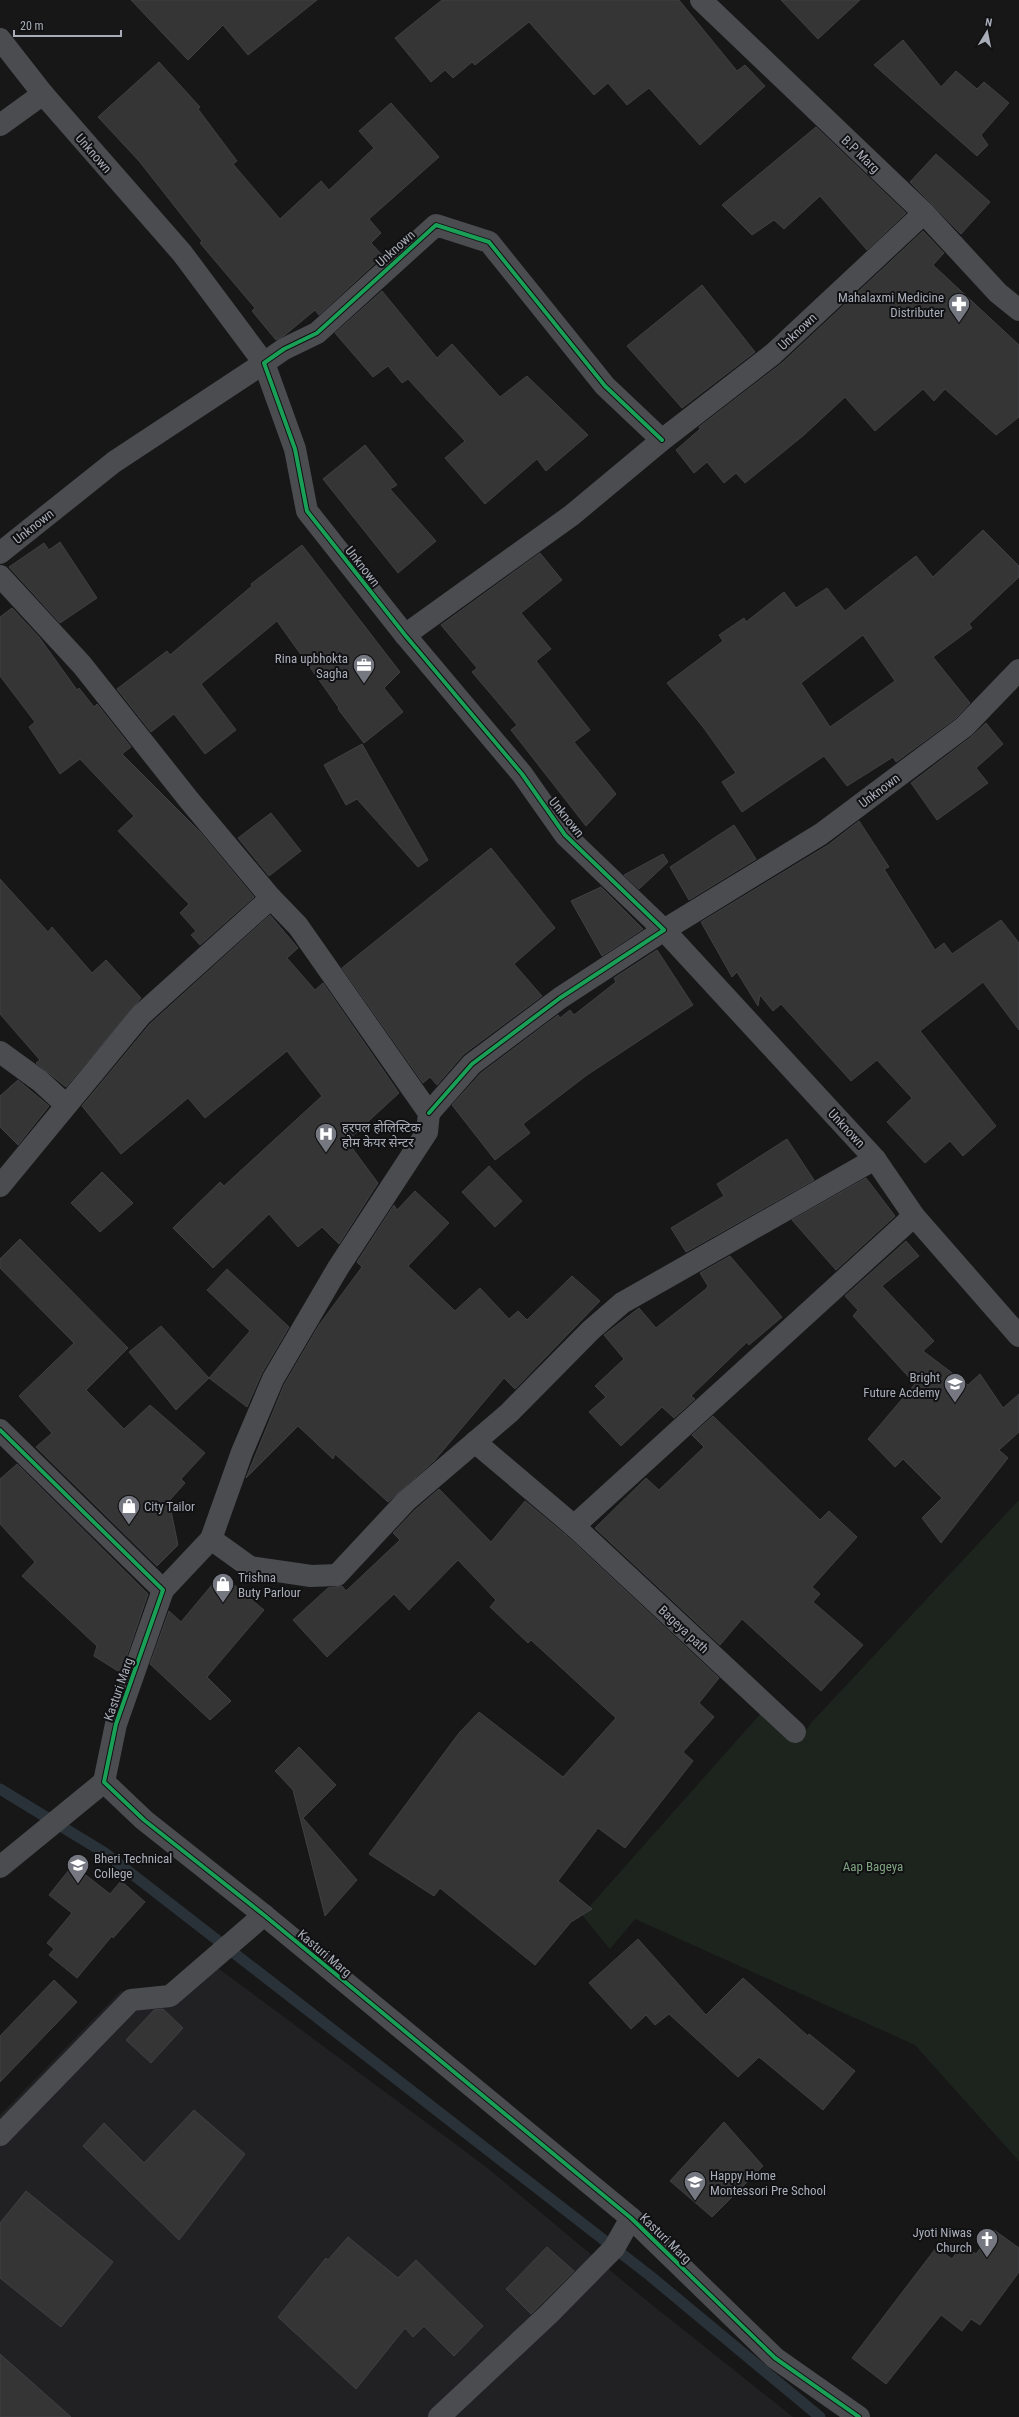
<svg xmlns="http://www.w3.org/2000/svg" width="1019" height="2417" viewBox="0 0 1019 2417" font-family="'Roboto Condensed','Noto Sans Devanagari',sans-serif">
  <rect width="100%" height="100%" fill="#171717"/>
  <path fill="#212123" d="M203,1957L485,2166L641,2296L793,2417H0V2115L121,1991L160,1998Z"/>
  <path fill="#1d241e" d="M1019,1500V2161L915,2045L635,1919L610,1949L582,1915L762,1712L800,1740L811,1723Z"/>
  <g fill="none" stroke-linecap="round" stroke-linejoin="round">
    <path stroke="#2a3239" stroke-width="11" d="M0,1789L105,1853L649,2275L820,2417"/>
  </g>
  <g fill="#353536" stroke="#3f4043" fill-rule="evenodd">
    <path d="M131,0H317L248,55L223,25L188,60Z"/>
    <path d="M442,0H679L737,71L745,65L765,86L700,145L649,88L627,105L608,83L594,95L529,22L475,65L472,62L453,78L445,70L431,82L395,38Z"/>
    <path d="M781,0H860L818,39Z"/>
    <path d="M903,40L941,87L956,71L977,89L984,82L1009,103L981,135L988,145L977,156L874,65Z"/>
    <path d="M159,62L200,107L198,109L237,161L233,164L280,219L321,181L329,190L374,148L359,131L391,103L439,157L369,219L381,233L371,243L383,256L319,315L315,310L285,335L276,340L252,311L255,308L200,243L202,241L139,161L98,117Z"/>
    <path d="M816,127L906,213L867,250L820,196L784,229L774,220L752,235L722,205Z"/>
    <path d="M936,154L990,202L961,234L910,182Z"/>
    <path d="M923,231L944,253L933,265L1019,345V417L996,435L945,389L934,401L923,389L875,431L845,397L804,435L745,483L736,473L724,483L707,462L694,473L676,450L700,429L699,427L782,363Z"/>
    <path d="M702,285L755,352L682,408L627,346Z"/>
    <path d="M382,291L437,358L452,344L500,397L527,376L588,435L546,471L537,459L485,504L445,458L465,441L408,379L402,383L388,366L373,377L335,333Z"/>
    <path d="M365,445L397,485L390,489L436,541L398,573L323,479Z"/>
    <path d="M983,530L1019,566V577L969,624L972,628L933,657L970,703L956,718L896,762L893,757L847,786L824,756L742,812L722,782L736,773L703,727L667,683L723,641L719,635L744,618L746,622L784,592L796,608L827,588L845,611L916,556L933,577ZM863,635L895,681L830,727L801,683Z"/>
    <path d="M60,542L97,598L60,623L9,567L44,543L49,550Z"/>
    <path d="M302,545L400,672L384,688L403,712L364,743L338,709L339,708L277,621L201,684L236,730L205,754L174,714L151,732L117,689L167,651L170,655L252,586L251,584Z"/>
    <path d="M540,553L562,580L521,613L551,649L536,661L590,730L574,742L616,794L586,826L511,730L517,725L472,672L477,668L441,625Z"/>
    <path d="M12,608L39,637L77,690L79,688L94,707L97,704L131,747L122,754L200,832L254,897L200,945L191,935L196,931L180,913L189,904L118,831L134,816L80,759L60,774L29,727L35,722L0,676V617Z"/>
    <path d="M986,723L1003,744L976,768L988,783L937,820L911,783L971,737Z"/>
    <path d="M362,744L428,860L418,867L357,799L346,805L324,765Z"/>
    <path d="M271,813L301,851L269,876L238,838Z"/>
    <path d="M859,821L889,867L884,869L935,950L944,943L952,954L1001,920L1019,943V1030L983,982L920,1031L996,1126L963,1156L950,1141L925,1163L887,1122L912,1098L877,1060L851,1081L781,1004L773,1011L760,995L758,1006L737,972L732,977L701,922L828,845Z"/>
    <path d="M734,825L756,859L689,900L670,867Z"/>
    <path d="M491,848L555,928L514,964L542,996L464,1054L437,1085L430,1077L423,1083L342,968Z"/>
    <path d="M663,854L668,862L639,889L624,875Z"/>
    <path d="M0,879L48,932L52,927L92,973L106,960L141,998L66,1087L36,1063L40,1060L0,1014Z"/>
    <path d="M601,887L643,929L602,956L571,901Z"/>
    <path d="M270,915L298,948L287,958L315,990L323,983L399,1093L347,1141L378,1183L339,1244L322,1227L298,1247L269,1214L213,1268L173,1228L220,1182L224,1186L322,1096L287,1051L205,1118L188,1098L121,1154L82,1106L150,1024Z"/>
    <path d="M657,950L693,1005L587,1075L523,1124L530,1133L495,1160L452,1105L481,1073L558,1015L560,1018L570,1010L574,1015L616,982L614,978Z"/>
    <path d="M18,1080L49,1106L18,1145L0,1127V1096Z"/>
    <path d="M787,1139L814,1180L686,1252L671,1228L724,1196L717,1184Z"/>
    <path d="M489,1166L522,1201L495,1227L462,1192Z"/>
    <path d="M102,1172L133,1203L100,1232L71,1203Z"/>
    <path d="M866,1178L895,1216L836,1270L792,1220Z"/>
    <path d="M415,1191L449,1223L408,1266L455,1311L480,1288L509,1319L518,1311L527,1320L572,1276L600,1301L515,1389L504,1378L434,1461L388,1502L335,1454L333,1459L298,1426L246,1478L284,1385L319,1325L362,1267L357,1262L394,1205L397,1210Z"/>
    <path d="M20,1239L128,1348L86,1390L124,1429L150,1405L205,1453L181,1479L185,1483L169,1501L178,1545L157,1566L36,1447L52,1433L19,1396L74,1343L0,1268V1259Z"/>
    <path d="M906,1241L919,1256L882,1286L934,1341L923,1351L968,1385L980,1374L1003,1408L1019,1394V1432L999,1450L1008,1458L941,1543L922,1518L942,1498L903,1459L895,1467L868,1439L915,1384L853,1316L858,1310L845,1296Z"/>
    <path d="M730,1256L782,1317L749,1345L747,1342L691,1396L695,1399L674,1418L662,1407L621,1446L589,1412L606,1397L595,1386L624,1359L604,1335L639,1308L656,1328L706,1289L708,1286L700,1273Z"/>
    <path d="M227,1269L289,1327L262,1373L247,1407L209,1378L250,1331L207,1290Z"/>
    <path d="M161,1326L209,1378L176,1410L129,1352Z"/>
    <path d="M713,1416L820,1520L829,1511L857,1537L812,1587L820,1594L813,1602L863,1645L821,1691L742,1619L720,1645L595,1528L646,1478L659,1490L704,1447L692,1435Z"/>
    <path d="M17,1464L148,1594L121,1673L94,1656L97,1646L22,1576L35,1562L0,1524V1479Z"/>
    <path d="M439,1489L491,1542L525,1501L566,1535L719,1678L699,1703L714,1717L683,1752L693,1761L625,1848L598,1828L558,1881L592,1909L571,1922L535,1965L440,1888L434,1896L369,1854L459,1733L479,1712L563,1777L616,1718L531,1640L528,1643L490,1607L496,1600L458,1560L409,1610L394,1594L327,1657L293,1620L328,1588L342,1586L346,1591L400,1540L393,1533L415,1510Z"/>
    <path d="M221,1574L264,1610L207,1677L231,1701L210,1720L150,1664L169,1611L181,1622Z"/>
    <path d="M299,1747L336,1785L303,1818L357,1880L325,1916L293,1790L275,1771Z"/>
    <path d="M73,1865L110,1894L121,1881L145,1902L113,1938L112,1936L77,1978L49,1955L54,1949L47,1943L72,1913L49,1895Z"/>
    <path d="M638,1939L706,2015L743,1978L808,2036L809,2034L855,2071L823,2110L759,2057L738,2077L669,2014L655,2025L646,2015L631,2029L589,1983Z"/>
    <path d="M54,1980L77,2002L0,2082V2036Z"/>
    <path d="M163,2009L183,2028L151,2063L126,2040L154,2010Z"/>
    <path d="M194,2110L245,2154L179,2240L83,2146L104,2123L144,2163Z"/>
    <path d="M724,2122L763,2166L712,2217L670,2181Z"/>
    <path d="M26,2191L113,2262L61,2327L0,2278V2223Z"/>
    <path d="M994,2230L1019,2248V2272L980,2325L971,2319L962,2331L941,2315L886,2384L852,2358L936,2248L952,2259L962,2245L976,2254Z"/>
    <path d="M348,2237L398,2278L416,2260L483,2326L454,2356L424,2326L413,2337L405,2328L356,2389L278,2317L326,2258L328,2260Z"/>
    <path d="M547,2247L574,2271L531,2314L506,2289Z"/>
    <path d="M0,2354L71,2417H0Z"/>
  </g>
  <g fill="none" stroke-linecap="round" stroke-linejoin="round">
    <g stroke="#4b4c50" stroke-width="22">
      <path d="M701,0L924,213L998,293L1019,310"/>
      <path d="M0,39L43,94L182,253L264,363L114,462L0,553"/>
      <path d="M0,125L43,94"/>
      <path d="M0,576L82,665L189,800L271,898L298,926L429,1113L427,1132L338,1268L273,1379L242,1452L211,1539L163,1590"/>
      <path d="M405,635L572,515L662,440L773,354L924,213"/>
      <path d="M1019,670L964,727L821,834L664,930L875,1159L914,1216L1019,1336"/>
      <path d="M0,1052L40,1081L66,1105"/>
      <path d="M429,1113L472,1064L560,998L664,930L565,835L522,774L405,635L307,511L295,449L264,363L284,349L317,333L436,225L489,242L605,386L662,440"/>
      <path d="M0,1186L141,1015L271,898"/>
      <path d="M0,1430L163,1590L116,1724L104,1782L144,1820L264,1915L631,2218L775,2358L859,2417"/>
      <path d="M475,1442L574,1526L914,1216"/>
      <path d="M574,1526L795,1732"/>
      <path d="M211,1539L250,1567L311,1576L337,1575L406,1501L509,1413L591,1330L622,1303L875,1159"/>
      <path d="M0,1867L104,1782"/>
      <path d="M0,2135L131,2000L170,1996L264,1915"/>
      <path d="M439,2417L549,2314L614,2248L631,2218"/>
    </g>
    <g stroke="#111113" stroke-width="6">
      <g id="cycleway">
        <path d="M429,1113L472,1064L560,998L664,930L565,835L522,774L405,635L307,511L295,449L264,363L284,349L317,333L436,225L489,242L605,386L662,440"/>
        <path d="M0,1430L163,1590L116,1724L104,1782L144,1820L264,1915L631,2218L775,2358L859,2417"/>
      </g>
    </g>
    <use href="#cycleway" stroke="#1a9f57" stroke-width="4"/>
  </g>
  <defs>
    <g id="pharmacy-pin" transform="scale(1.15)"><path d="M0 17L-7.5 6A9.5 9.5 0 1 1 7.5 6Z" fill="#757880" stroke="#111113"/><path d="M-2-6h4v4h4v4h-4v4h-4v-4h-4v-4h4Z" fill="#fff"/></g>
    <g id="office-pin" transform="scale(1.15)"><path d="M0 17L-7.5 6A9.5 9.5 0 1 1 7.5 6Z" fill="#757880" stroke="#111113"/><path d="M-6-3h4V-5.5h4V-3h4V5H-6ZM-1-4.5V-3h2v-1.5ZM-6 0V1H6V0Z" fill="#fff"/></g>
    <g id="hospital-pin" transform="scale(1.15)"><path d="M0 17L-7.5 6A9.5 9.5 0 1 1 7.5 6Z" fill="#757880" stroke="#111113"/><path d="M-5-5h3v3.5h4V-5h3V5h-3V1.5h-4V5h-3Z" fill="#fff"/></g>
    <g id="school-pin" transform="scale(1.15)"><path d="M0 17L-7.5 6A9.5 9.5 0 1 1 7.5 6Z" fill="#757880" stroke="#111113"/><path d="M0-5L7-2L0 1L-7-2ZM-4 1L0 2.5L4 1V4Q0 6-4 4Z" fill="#fff"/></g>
    <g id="shop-pin" transform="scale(1.15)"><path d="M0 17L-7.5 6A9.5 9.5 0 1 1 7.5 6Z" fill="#757880" stroke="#111113"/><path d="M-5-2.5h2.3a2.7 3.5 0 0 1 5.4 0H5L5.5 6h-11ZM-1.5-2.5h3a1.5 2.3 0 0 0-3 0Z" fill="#fff"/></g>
    <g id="university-pin" transform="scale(1.15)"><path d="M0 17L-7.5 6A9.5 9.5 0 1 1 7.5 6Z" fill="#757880" stroke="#111113"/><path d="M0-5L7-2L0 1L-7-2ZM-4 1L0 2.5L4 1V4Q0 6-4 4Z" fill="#fff"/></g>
    <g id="church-pin" transform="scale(1.15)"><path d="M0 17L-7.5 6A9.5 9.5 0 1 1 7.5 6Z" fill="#757880" stroke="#111113"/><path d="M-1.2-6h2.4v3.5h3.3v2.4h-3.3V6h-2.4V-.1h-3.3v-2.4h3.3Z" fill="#fff"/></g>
  </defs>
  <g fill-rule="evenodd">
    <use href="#pharmacy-pin" x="959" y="304"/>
    <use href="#office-pin" x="364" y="665"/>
    <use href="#hospital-pin" x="326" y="1134"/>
    <use href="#school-pin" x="955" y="1384"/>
    <use href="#shop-pin" x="129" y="1506"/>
    <use href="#shop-pin" x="223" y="1584"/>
    <use href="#university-pin" x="78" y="1865"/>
    <use href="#school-pin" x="695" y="2182"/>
    <use href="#church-pin" x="987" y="2239"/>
  </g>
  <g text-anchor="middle" stroke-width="4" stroke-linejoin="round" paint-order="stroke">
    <g font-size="13" fill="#a8adb8" stroke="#111113">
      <text transform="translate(94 153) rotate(49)" y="5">Unknown</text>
      <text transform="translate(861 154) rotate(44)" y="5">B.P Marg</text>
      <text transform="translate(395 248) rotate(-42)" y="5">Unknown</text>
      <text transform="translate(797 331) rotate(-43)" y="5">Unknown</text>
      <text transform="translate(33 526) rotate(-38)" y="5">Unknown</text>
      <text transform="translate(363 566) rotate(52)" y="5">Unknown</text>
      <text transform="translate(879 790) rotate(-37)" y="5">Unknown</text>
      <text transform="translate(567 817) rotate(51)" y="5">Unknown</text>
      <text transform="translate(847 1128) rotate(47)" y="5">Unknown</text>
      <text transform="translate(684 1629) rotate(43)" y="5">Bageya path</text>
      <text transform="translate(118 1689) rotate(-71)" y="5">Kasturi Marg</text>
      <text transform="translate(325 1953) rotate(40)" y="5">Kasturi Marg</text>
      <text transform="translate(666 2238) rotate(44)" y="5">Kasturi Marg</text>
    </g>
    <g font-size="13" fill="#a8adb8" stroke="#111113" text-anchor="start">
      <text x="944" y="302" text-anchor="end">Mahalaxmi Medicine<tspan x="944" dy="15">Distributer</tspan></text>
      <text x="348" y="663" text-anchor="end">Rina upbhokta<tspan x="348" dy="15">Sagha</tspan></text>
      <text x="342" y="1132">हरपल होलिस्टिक<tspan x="342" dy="15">होम केयर सेन्टर</tspan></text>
      <text x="940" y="1382" text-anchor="end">Bright<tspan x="940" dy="15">Future Acdemy</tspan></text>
      <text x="144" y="1511">City Tailor</text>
      <text x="238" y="1582">Trishna<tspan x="238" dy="15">Buty Parlour</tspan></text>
      <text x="94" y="1863">Bheri Technical<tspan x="94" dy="15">College</tspan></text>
      <text x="710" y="2180">Happy Home<tspan x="710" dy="15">Montessori Pre School</tspan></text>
      <text x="972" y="2237" text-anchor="end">Jyoti Niwas<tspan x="972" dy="15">Church</tspan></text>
    </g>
    <g font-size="13" fill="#7fa381" stroke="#111113">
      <text x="873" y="1871">Aap Bageya</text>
    </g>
  </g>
  <g transform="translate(987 32) rotate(10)" stroke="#111113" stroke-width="3" paint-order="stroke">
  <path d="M0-3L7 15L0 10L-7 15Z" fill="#a8adb8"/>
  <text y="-6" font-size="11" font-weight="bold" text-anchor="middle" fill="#a8adb8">N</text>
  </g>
  <path d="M14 30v6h107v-6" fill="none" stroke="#a8adb8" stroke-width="2"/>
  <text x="20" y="30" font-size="12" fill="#a8adb8" stroke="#111113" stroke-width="3" paint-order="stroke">20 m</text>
</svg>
